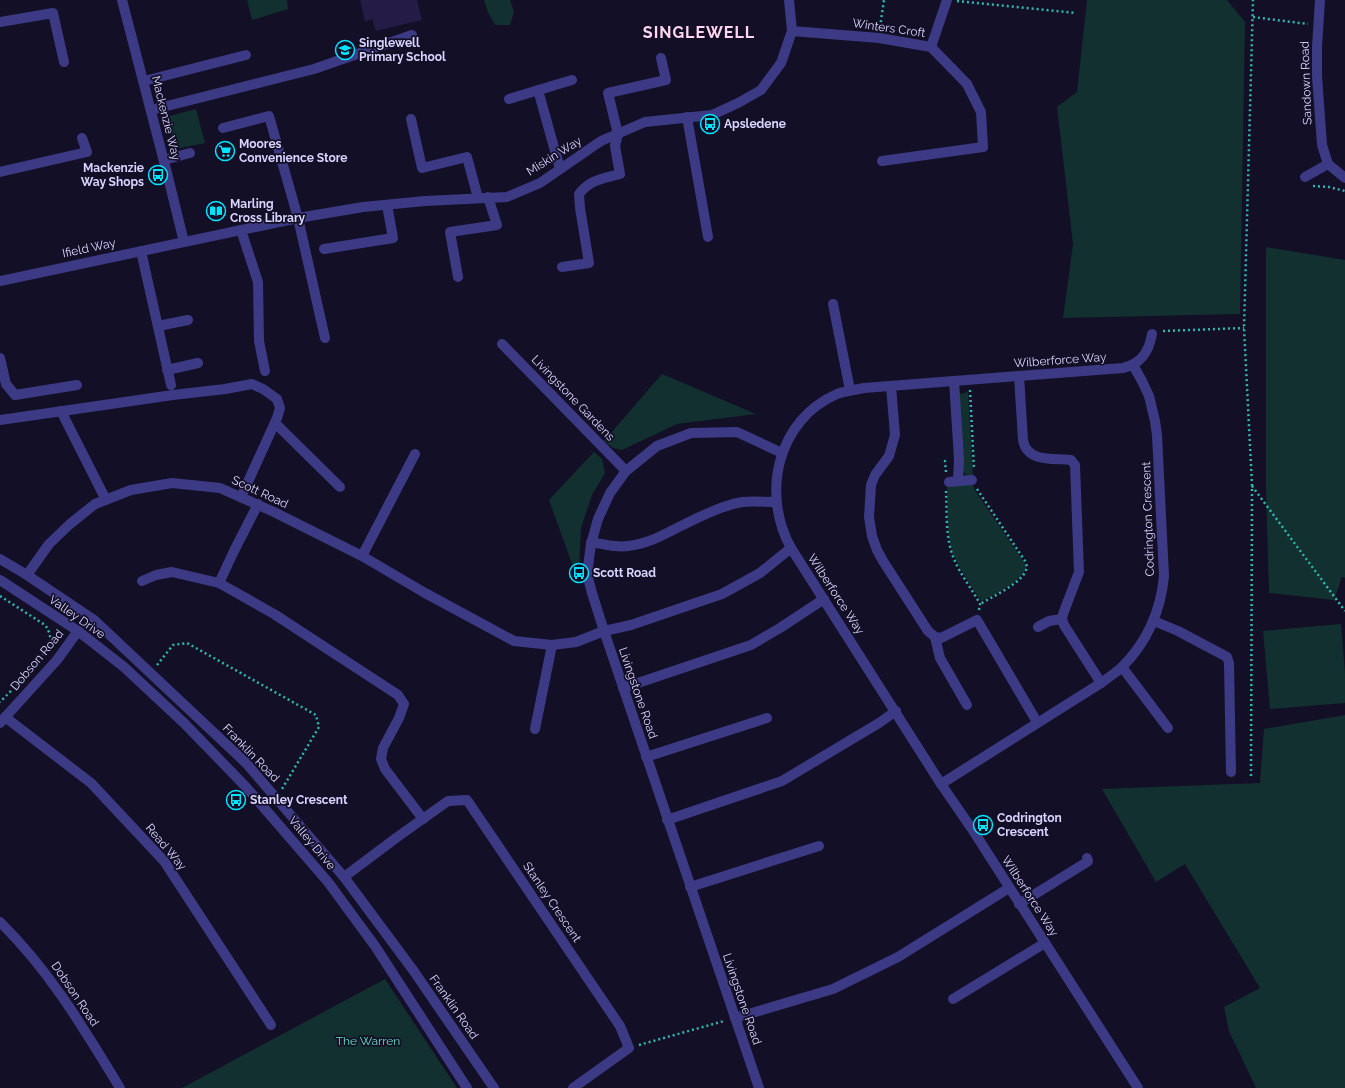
<svg xmlns="http://www.w3.org/2000/svg" width="1345" height="1088" viewBox="0 0 1345 1088" font-family="Raleway,sans-serif">
  <rect width="100%" height="100%" fill="#130f26"/>
  <g fill="#12302f">
    <path d="M247,0H287L288,9L252,20Z"/>
    <path d="M484,0H510L514,12L510,25H495L488,12Z"/>
    <path d="M1087,0H1227L1245,22L1240,314L1063,318L1073,244L1057,107L1077,92Z"/>
    <path d="M196,109L205,143L176,149L166,117Z"/>
    <path d="M1266,247L1345,260V578L1342,577L1334,600L1269,593L1266,490Z"/>
    <path d="M662,374L756,414L677,424L622,450L613,448L604,441Z"/>
    <path d="M968,392V394L973,477C966,477 964,474 962,468L959,394Z"/>
    <path d="M594,452L602,459L605,473L592,495L581,528L579,571L575,572L549,500Z"/>
    <path d="M973,484L974,489L1026,565C1025,581 995,594 982,601L980,600C971,585 960,570 953,554C946,537 948,505 947,486Z"/>
    <path d="M1341,624L1345,673V703L1270,709L1263,631Z"/>
    <path d="M1345,715V1088H1256L1229,1031L1224,1007L1260,988L1185,864L1156,882L1102,789L1260,783L1264,729Z"/>
    <path d="M385,979L457,1088H182Z"/>
  </g>
  <path fill="#241b47" d="M360,0H417L422,20L376,31L372,19L365,22Z"/>
  <g fill="none" stroke-linecap="round" stroke-linejoin="round">
    <g stroke="#2fb8b0" stroke-width="2.5" stroke-dasharray="2 3" stroke-linecap="butt">
      <path d="M957,1L1076,13"/>
      <path d="M1253,17L1308,24"/>
      <path d="M880,27L884,0"/>
      <path d="M1313,186L1329,187L1345,191"/>
      <path d="M1163,331L1244,328"/>
      <path d="M970,390L974,469"/>
      <path d="M946,472L945,461L948,459"/>
      <path d="M1252,486L1345,611"/>
      <path d="M977,489L1025,561C1026,564 1028,567 1026,570C1022,583 992,597 980,604"/>
      <path d="M946,491C947,513 945,538 954,559C960,574 972,589 980,604L979,610"/>
      <path d="M0,596L45,625L48,629L51,640C47,655 12,690 0,702"/>
      <path d="M157,665L173,645L187,643L316,715L319,727L282,789"/>
      <path d="M1251,776L1252,485L1244,328L1253,0"/>
      <path d="M639,1045L724,1021"/>
    </g>
    <g stroke="#3d3a85" stroke-width="10">
      <path d="M122,0L167,173L184,242"/>
      <path d="M1320,0L1317,47V76L1322,145L1328,164"/>
      <path d="M0,22L53,13L64,62"/>
      <path d="M792,31L879,38L931,47L967,84L981,112L983,147L882,161"/>
      <path d="M931,47L947,0"/>
      <path d="M144,81L246,55"/>
      <path d="M538,90L560,169"/>
      <path d="M509,99L572,80"/>
      <path d="M151,110L314,69L412,35"/>
      <path d="M687,117L708,237"/>
      <path d="M411,119L422,168L467,157L478,198"/>
      <path d="M223,128L269,116L298,218L325,338"/>
      <path d="M164,160L190,153"/>
      <path d="M0,172L87,152L82,138"/>
      <path d="M1305,177L1328,164L1345,178"/>
      <path d="M241,230L258,282L259,341L265,371"/>
      <path d="M324,249L393,238L387,205"/>
      <path d="M141,251L171,385"/>
      <path d="M562,267L589,263L580,208L579,194C591,179 602,179 620,174L615,146L618,134L608,93L666,80L661,58"/>
      <path d="M458,277L450,232L497,225L488,197"/>
      <path d="M0,281L298,218L363,207L425,201L507,197L540,183L601,141L645,122L712,115L738,103L761,90L781,63L792,31L789,0"/>
      <path d="M833,304L850,390"/>
      <path d="M158,326L188,320"/>
      <path d="M502,344L626,471"/>
      <path d="M0,358L6,384L15,395L77,385"/>
      <path d="M167,370L198,363"/>
      <path d="M1019,376L1023,440C1027,463 1054,458 1071,460L1075,465L1079,572L1063,614L1062,619L1064,625L1101,683"/>
      <path d="M954,381L959,459L958,481"/>
      <path d="M891,386L895,435L889,456L875,475L871,485L869,517L872,536L877,550L883,561L928,631L935,637L941,638L977,620L1037,722"/>
      <path d="M61,411L106,500"/>
      <path d="M0,420L173,395L225,389L252,384L263,389L277,399L280,408L277,418L241,497"/>
      <path d="M275,423L340,487"/>
      <path d="M949,482L972,480"/>
      <path d="M591,542C603,544 616,548 628,546C650,544 668,532 687,523C703,515 725,505 742,502C753,501 765,502 776,502"/>
      <path d="M362,556L415,454"/>
      <path d="M0,559L27,575L94,620L246,763L344,877L413,970L494,1088"/>
      <path d="M27,575L49,544L70,524L95,504L131,490L172,483L220,488L274,512L362,556L425,593L514,641L552,645L576,642L604,631L631,625L722,594L760,573L791,548"/>
      <path d="M0,580L78,631L124,667L184,723L246,787L328,882L375,946L467,1088"/>
      <path d="M142,581L156,575L172,572L219,583L274,614L398,695L404,704L399,718L383,748L381,759L385,769L423,819"/>
      <path d="M219,583L234,551L258,504"/>
      <path d="M1154,621L1178,631L1227,657L1229,663L1231,772"/>
      <path d="M1038,627L1049,621L1062,619"/>
      <path d="M935,637L940,658L967,705"/>
      <path d="M1122,667L1168,728"/>
      <path d="M623,688L751,645L780,628L824,599"/>
      <path d="M5,717L91,783L164,861L271,1025"/>
      <path d="M0,723L57,660L78,631"/>
      <path d="M535,729L552,645"/>
      <path d="M646,757L767,718"/>
      <path d="M941,784L1101,683C1108,678 1115,673 1121,668C1147,643 1161,610 1164,576L1157,435L1155,421L1149,396L1142,381L1133,365"/>
      <path d="M667,820L782,781L879,723L896,711"/>
      <path d="M344,877L396,838L448,801L467,800L620,1026L629,1048L573,1088"/>
      <path d="M690,887L819,846"/>
      <path d="M1019,904L1087,862L1088,861L1087,858"/>
      <path d="M0,922C50,971 84,1029 120,1088"/>
      <path d="M953,999L1045,943"/>
      <path d="M735,1018L833,989L898,957L1009,888"/>
      <path d="M759,1088L604,631L592,593L587,574L591,544L598,519L610,493L626,471L657,446L691,433L737,432L782,453"/>
      <path d="M1138,1088L974,832L941,784L791,548C761,494 777,420 837,394C846,391 855,390 864,388L1123,368C1141,364 1149,352 1152,334"/>
    </g>
  </g>
  <defs>
    <g id="school-ring" transform="scale(1)"><circle r="9.5" fill="#130f26" stroke="#00e5ff" stroke-width="1.5"/><path d="M0-5L7-2L0 1L-7-2ZM-4 1L0 2.5L4 1V4Q0 6-4 4Z" fill="#00e5ff"/></g>
    <g id="bus-ring" transform="scale(1)"><circle r="9.5" fill="#130f26" stroke="#00e5ff" stroke-width="1.5"/><path d="M-5-6H5V4H4V6H2V4H-2V6H-4V4H-5ZM-3.5-4V0h7V-4ZM-3.5 1.2v1.5H-2V1.2ZM2 1.2v1.5H3.5V1.2Z" fill="#00e5ff"/></g>
    <g id="supermarket-ring" transform="scale(1)"><circle r="9.5" fill="#130f26" stroke="#00e5ff" stroke-width="1.5"/><path d="M-6-5.5h2.5l.6 2H6L4.5 2H-2.5L-4.4-4H-6ZM-1.5 3.2a1.3 1.3 0 1 0 .1 0ZM3 3.2a1.3 1.3 0 1 0 .1 0Z" fill="#00e5ff"/></g>
    <g id="library-ring" transform="scale(1)"><circle r="9.5" fill="#130f26" stroke="#00e5ff" stroke-width="1.5"/><path d="M-6-4Q-3-5.5-.7-3.5V5Q-3 3-6 4ZM6-4Q3-5.5 .7-3.5V5Q3 3 6 4Z" fill="#00e5ff"/></g>
  </defs>
  <g fill-rule="evenodd">
    <use href="#school-ring" x="345" y="50"/>
    <use href="#bus-ring" x="710" y="124"/>
    <use href="#supermarket-ring" x="225" y="151"/>
    <use href="#bus-ring" x="158" y="175"/>
    <use href="#library-ring" x="216" y="211"/>
    <use href="#bus-ring" x="579" y="573"/>
    <use href="#bus-ring" x="236" y="800"/>
    <use href="#bus-ring" x="983" y="825"/>
  </g>
  <g text-anchor="middle" stroke-width="3.5" stroke-linejoin="round" paint-order="stroke">
    <g font-size="12" fill="#d9d4ff" stroke="#130f26">
      <text transform="translate(889 28) rotate(8)" y="4">Winters Croft</text>
      <text transform="translate(1306 83) rotate(-92)" y="4">Sandown Road</text>
      <text transform="translate(166 118) rotate(76)" y="4">Mackenzie Way</text>
      <text transform="translate(554 156) rotate(-32)" y="4">Miskin Way</text>
      <text transform="translate(89 248) rotate(-12)" y="4">Ifield Way</text>
      <text transform="translate(1060 360) rotate(-4)" y="4">Wilberforce Way</text>
      <text transform="translate(573 398) rotate(46)" y="4">Livingstone Gardens</text>
      <text transform="translate(260 492) rotate(25)" y="4">Scott Road</text>
      <text transform="translate(1148 519) rotate(-92)" y="4">Codrington Crescent</text>
      <text transform="translate(836 594) rotate(57)" y="4">Wilberforce Way</text>
      <text transform="translate(77 617) rotate(35)" y="4">Valley Drive</text>
      <text transform="translate(37 660) rotate(-50)" y="4">Dobson Road</text>
      <text transform="translate(638 693) rotate(71)" y="4">Livingstone Road</text>
      <text transform="translate(251 753) rotate(46)" y="4">Franklin Road</text>
      <text transform="translate(312 843) rotate(50)" y="4">Valley Drive</text>
      <text transform="translate(166 847) rotate(50)" y="4">Read Way</text>
      <text transform="translate(1030 896) rotate(57)" y="4">Wilberforce Way</text>
      <text transform="translate(552 902) rotate(56)" y="4">Stanley Crescent</text>
      <text transform="translate(75 994) rotate(56)" y="4">Dobson Road</text>
      <text transform="translate(742 999) rotate(71)" y="4">Livingstone Road</text>
      <text transform="translate(454 1007) rotate(55)" y="4">Franklin Road</text>
    </g>
    <g font-size="12" font-weight="bold" fill="#d9d4ff" stroke="#130f26" text-anchor="start">
      <text x="359" y="47">Singlewell<tspan x="359" dy="14">Primary School</tspan></text>
      <text x="724" y="128">Apsledene</text>
      <text x="239" y="148">Moores<tspan x="239" dy="14">Convenience Store</tspan></text>
      <text x="144" y="172" text-anchor="end">Mackenzie<tspan x="144" dy="14">Way Shops</tspan></text>
      <text x="230" y="208">Marling<tspan x="230" dy="14">Cross Library</tspan></text>
      <text x="593" y="577">Scott Road</text>
      <text x="250" y="804">Stanley Crescent</text>
      <text x="997" y="822">Codrington<tspan x="997" dy="14">Crescent</tspan></text>
    </g>
    <g font-size="12" fill="#5fe0c0" stroke="#130f26">
      <text x="368" y="1045">The Warren</text>
    </g>
    <g font-size="16" font-weight="bold" letter-spacing="1" fill="#ffd6f0" stroke="#130f26">
      <text x="699" y="38">SINGLEWELL</text>
    </g>
  </g>
</svg>
